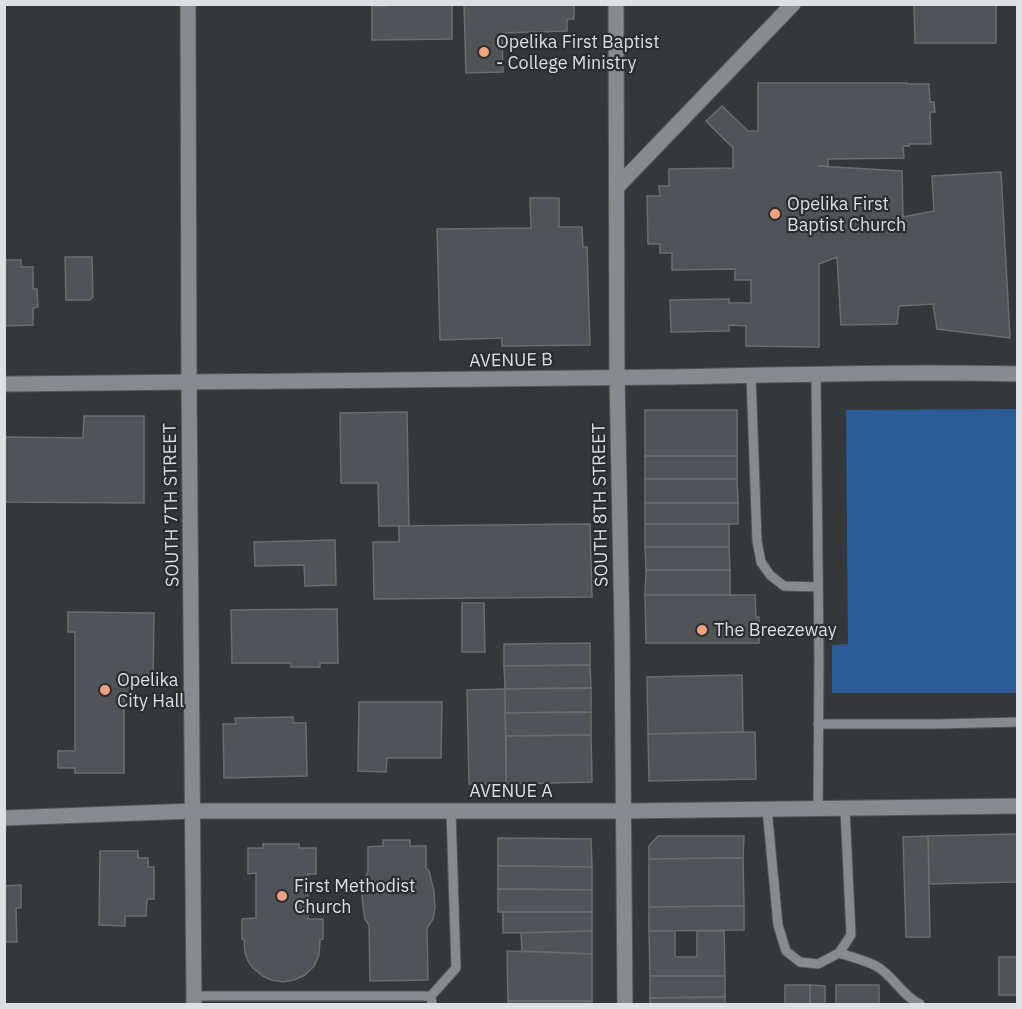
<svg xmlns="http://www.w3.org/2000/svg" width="1022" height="1009" viewBox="0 0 1022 1009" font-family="'IBM Plex Sans',sans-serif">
  <rect width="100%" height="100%" fill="#35383b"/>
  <path fill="#2b5c97" d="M1017,409V693H832V645L848,644L846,410Z"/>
  <g fill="#505357" stroke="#696d71" stroke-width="1.5">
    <path d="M385,4H452V39L372,40V6H385Z"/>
    <path d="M464,4H574V19H567V31L502,33L503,72L466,73Z"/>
    <path d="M914,4H996V43H915Z"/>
    <path d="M758,83H907V84H929L930,102H934L935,112H930L931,144H909V146H903L904,158L828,159V166H818L902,171L903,217L934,211L932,176L1001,172L1010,338L937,329L933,304L899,306L897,324L841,325L837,257L819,264V347L746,346V326L729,325V331L671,332L670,300L729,299V303H751V280H735V269L672,270V253H660V244H648L647,196H660L659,186H669V169L733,168V148L706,121L722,106L748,131H758Z"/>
    <path d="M530,198H559V227H582L583,247H587L590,345L502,346V338L440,340L437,229L531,228Z"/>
    <path d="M65,257H92L93,297L90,300H66Z"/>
    <path d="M4,260H21V267H33V289H37L38,307L33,308V325L4,326Z"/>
    <rect x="645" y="410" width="92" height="46"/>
    <path d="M407,412L409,526H379L378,483H341L340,413Z"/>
    <path d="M84,416H144V503L4,502V437L83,438Z"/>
    <rect x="645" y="456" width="92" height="23"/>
    <path d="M645,479H737L738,503H645Z"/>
    <rect x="645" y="503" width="93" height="21"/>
    <path d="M590,524L592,597L374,599L373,542H399V526Z"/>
    <rect x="645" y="524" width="84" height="23"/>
    <path d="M335,540L336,585L305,586L304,565L255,566L254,542Z"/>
    <path d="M645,547H729L730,570H646Z"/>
    <path d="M646,570H730V595H645Z"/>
    <path d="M645,595H755L756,617H759V643H646Z"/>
    <path d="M462,603H484L485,652H462Z"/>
    <path d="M337,609L338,663H320V667H291V663H232L231,610Z"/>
    <path d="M68,612L154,613L153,683L134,682V698H124V773H75V768H58V751H75V632H68Z"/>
    <path d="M590,643V665L504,666V644Z"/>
    <path d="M590,665L591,688L505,689L504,666Z"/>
    <path d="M742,675L743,732L648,734L647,677Z"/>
    <path d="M591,688V712L505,713V689Z"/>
    <path d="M505,689L506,784H469L467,690Z"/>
    <path d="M359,702H442L441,758H387L386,772L358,771Z"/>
    <path d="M591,712V735L506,736L505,713Z"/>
    <path d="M293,717V723H306L307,776L224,778L223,724H236L235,718Z"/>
    <path d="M755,732L756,779L649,781L648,734Z"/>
    <path d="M591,735L592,782L506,784V736Z"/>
    <path d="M1018,834V882L929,884L928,836Z"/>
    <path d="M658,836H744L743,858L649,859V846Z"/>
    <path d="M928,836L930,937H906L903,837Z"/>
    <path d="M498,838L591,839L592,867L498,866Z"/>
    <path d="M383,840H410V846H426V868L429,871L434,891L435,907L433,919L427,928L428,980L370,981L369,925L365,919L363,907L362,893L364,882L368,871V847L383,846Z"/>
    <path d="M263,844H299V848H316V874H308V919H323V939L320,940L319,955L314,966L305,975L294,980L283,982L271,980L263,976L253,968L248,961L245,953L244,939H242V919L256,918V873L248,874V848H263Z"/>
    <path d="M100,851H138V858H148V867H154V899H147L146,916H125V926L99,925Z"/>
    <path d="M743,858L744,906L649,907V859Z"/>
    <path d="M498,866L592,867V890L498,889Z"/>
    <path d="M21,885V908H16L17,942H4V886Z"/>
    <path d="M498,889L592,890V912H498Z"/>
    <path d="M744,906V930L649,931V907Z"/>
    <path d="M503,912H592V931L503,933Z"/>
    <path d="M592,931V954L522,951L521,933Z"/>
    <path d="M649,931H675V957H697V931H724L725,976H650Z"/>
    <path d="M507,951L592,954V1001H508Z"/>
    <rect x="999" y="957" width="19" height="38"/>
    <path d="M650,976H725V997L650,998Z"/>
    <rect x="785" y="985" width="25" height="19"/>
    <path d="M810,985L825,986V1004H810Z"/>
    <rect x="836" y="985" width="43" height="19"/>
    <path d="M725,997V1004H650V998Z"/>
    <rect x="508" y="1001" width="84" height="3"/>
  </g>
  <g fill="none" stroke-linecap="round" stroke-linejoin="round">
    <g stroke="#525557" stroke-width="11">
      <g id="lane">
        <path d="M816,375L819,659L818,809"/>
        <path d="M751,376L757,541L761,562L770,575L784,586L818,587"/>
        <path d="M818,724H938L1018,722"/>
        <path d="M767,809L778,925L786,951L800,962L818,964L839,953L851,935L845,809"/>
        <path d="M839,953C851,957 865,960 876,966C893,975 903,997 920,1004"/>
        <path d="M194,996H431"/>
        <path d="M432,1004L431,996L456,968L451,811"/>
      </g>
    </g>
    <g stroke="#525557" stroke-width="17">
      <g id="street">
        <path d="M188,4L189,383L194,1004"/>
        <path d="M616,4L617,377L622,630L625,1004"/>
        <path d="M617,187L793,4"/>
        <path d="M4,384C225,383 446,380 666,377C783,375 901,371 1018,374"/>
        <path d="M4,818L193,811H623L1018,806"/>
      </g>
    </g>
    <use href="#lane" stroke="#878b8f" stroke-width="9"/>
    <use href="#street" stroke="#878b8f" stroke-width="15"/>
  </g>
  <g fill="#f1a17d" stroke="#2b2e31" stroke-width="2">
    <circle cx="484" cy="52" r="6"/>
    <circle cx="775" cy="214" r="6"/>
    <circle cx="702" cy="630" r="6"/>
    <circle cx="105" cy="690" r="6"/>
    <circle cx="282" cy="896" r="6"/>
  </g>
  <g text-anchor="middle" stroke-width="4.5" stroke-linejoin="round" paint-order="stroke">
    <g font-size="18" fill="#dddfe1" stroke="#2b2e31" text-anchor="start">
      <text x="496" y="48">Opelika First Baptist<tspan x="496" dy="21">- College Ministry</tspan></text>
      <text x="787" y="210">Opelika First<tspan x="787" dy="21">Baptist Church</tspan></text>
      <text x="714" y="636">The Breezeway</text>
      <text x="117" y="686">Opelika<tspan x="117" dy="21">City Hall</tspan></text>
      <text x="294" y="892">First Methodist<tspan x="294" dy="21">Church</tspan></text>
    </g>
    <g font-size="18" fill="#dddfe1" stroke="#2b2e31">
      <text transform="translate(511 360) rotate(-1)" y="6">AVENUE B</text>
      <text transform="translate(171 505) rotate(-91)" y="6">SOUTH 7TH STREET</text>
      <text transform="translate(600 505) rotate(-91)" y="6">SOUTH 8TH STREET</text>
      <text x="511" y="797">AVENUE A</text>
    </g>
  </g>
  <rect width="1022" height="1009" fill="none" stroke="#dddfe1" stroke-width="12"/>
</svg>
